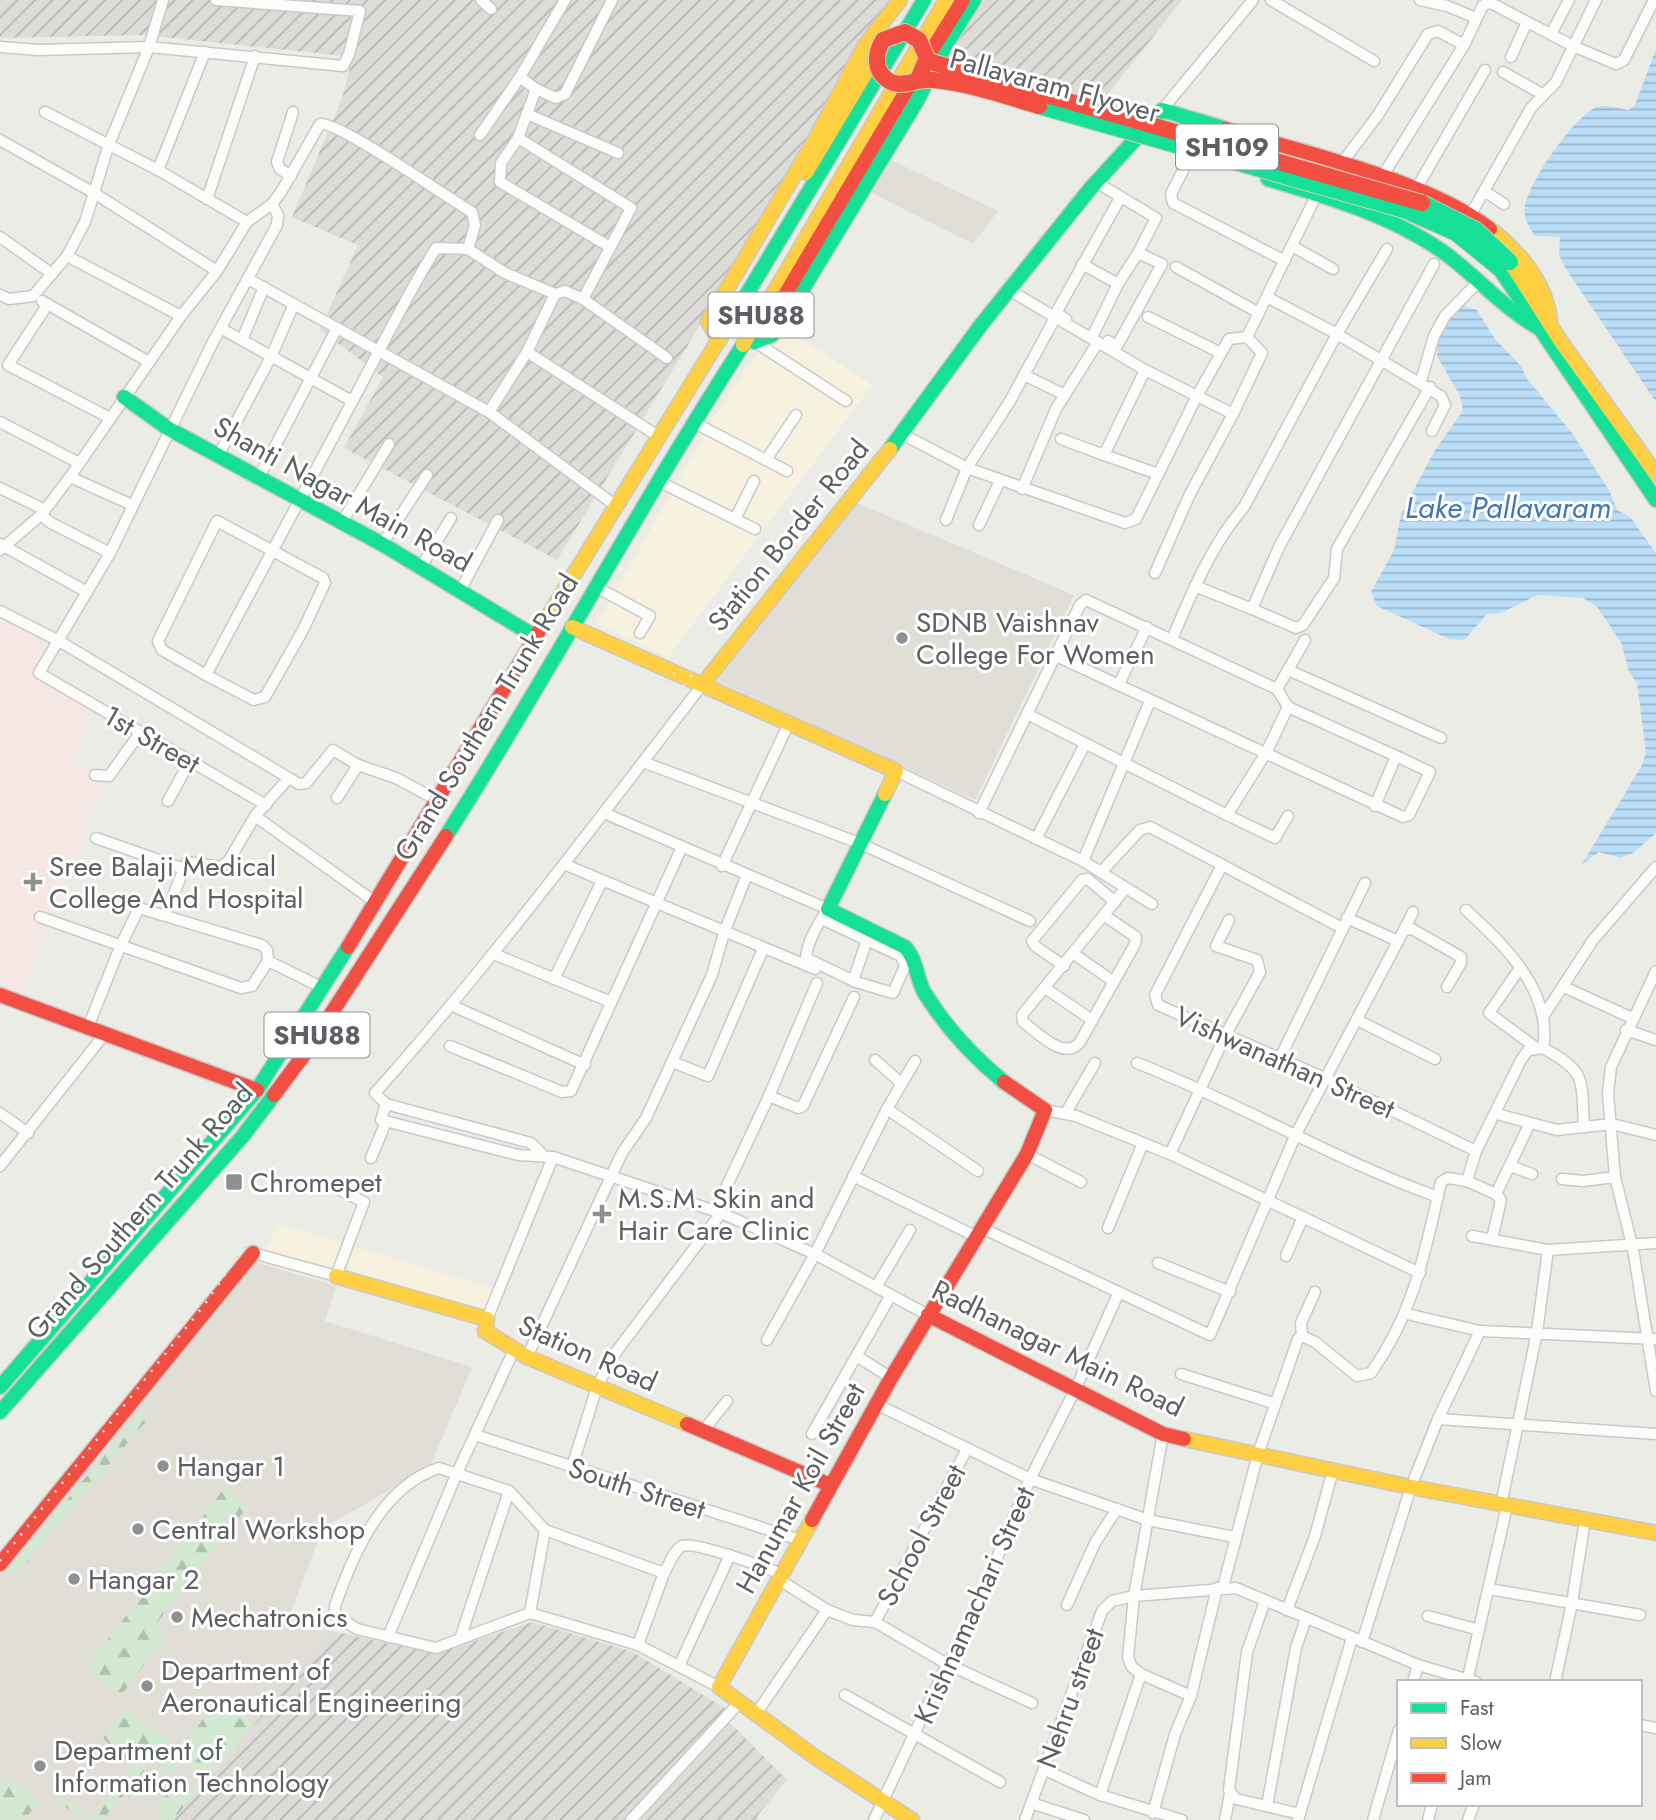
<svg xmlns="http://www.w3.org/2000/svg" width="1656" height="1820" viewBox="0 0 1656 1820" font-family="Jost,sans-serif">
  <defs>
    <pattern id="industrial-furrows" width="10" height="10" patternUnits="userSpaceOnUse" patternTransform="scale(1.75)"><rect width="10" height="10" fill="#dddcd8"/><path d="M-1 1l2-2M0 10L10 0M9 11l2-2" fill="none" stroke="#b6b6b3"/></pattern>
    <pattern id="forest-firs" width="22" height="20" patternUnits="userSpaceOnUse" patternTransform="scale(1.75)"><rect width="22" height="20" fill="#d4e9d2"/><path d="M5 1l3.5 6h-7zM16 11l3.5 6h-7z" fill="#afc0ae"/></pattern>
    <pattern id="water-rules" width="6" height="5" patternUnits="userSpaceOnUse" patternTransform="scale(1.75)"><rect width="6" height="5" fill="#baddf8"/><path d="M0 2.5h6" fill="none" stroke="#9ab7cc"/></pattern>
  </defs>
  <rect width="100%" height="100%" fill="#ecece7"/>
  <g fill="#f6f2df">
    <path d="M787,330L872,385L668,657L597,624L716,414L756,355L780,339Z"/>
    <path d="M279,1224L492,1288L486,1316L264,1251Z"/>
  </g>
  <g fill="url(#industrial-furrows)">
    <path d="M0,0H898L557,560L344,448L383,377L320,330L358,245L292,217L341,101L353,57L145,35L0,38Z"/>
    <path d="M976,0H1182L1101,103L955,61L947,45Z"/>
    <path d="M532,1622L633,1652L726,1709L628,1820H174L332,1631L436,1654Z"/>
    <path d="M729,1722L787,1780L757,1816L758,1820H639Z"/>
  </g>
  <g fill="#e0ded6">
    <path d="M887,158L998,211L973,244L868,191Z"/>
    <path d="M857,503L1074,595L975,800L717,681Z"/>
    <path d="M252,1261L336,1286L325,1321L472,1367L430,1467L323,1528L290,1614L332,1631L174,1820H0V1575Z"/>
  </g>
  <path fill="#f5e7e3" d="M0,617L51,638L36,663L91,708L73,763L105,780L23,993L0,985Z"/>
  <g fill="url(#forest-firs)">
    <path d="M143,1409L147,1420L15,1576L8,1570Z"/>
    <path d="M226,1486L248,1506L155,1625L167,1636L121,1695L86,1668Z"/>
    <path d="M220,1697L253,1723L173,1820H158L161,1810L158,1802L172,1790L185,1799L203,1775L185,1760L172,1774L158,1763L174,1745L182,1747Z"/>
    <path d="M125,1708L169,1742L102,1820H85L55,1800L58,1796L93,1817L132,1767L103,1738Z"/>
    <path d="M155,1767L165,1772L168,1782L163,1793L126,1800Z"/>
    <path d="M6,1778L39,1802L24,1820H0V1784Z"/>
  </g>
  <g fill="url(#water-rules)">
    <path d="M1656,49V402L1566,269L1559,255L1560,237L1535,236C1529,227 1523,218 1525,207C1527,184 1575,115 1597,107C1606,104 1619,109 1629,110L1635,105Z"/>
    <path d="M1463,306L1477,310L1495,339L1521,366L1527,379L1572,433L1610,492L1617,510L1630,517L1656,553V833L1633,853L1620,858L1599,852L1582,864L1641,767L1646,753L1637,683L1629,672L1621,642L1597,607L1583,598L1538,595L1501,613L1487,614L1464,640L1449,639L1377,606L1371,592L1394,550L1401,514L1435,450L1463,411L1460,396L1437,356C1438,337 1445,315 1463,306Z"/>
  </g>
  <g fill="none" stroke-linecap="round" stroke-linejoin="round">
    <g stroke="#c9c9c9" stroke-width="13">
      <g id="street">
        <path d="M481,0L491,9"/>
        <path d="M565,0L520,77L536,89L518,138L631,208L583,299"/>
        <path d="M1271,0L1374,61"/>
        <path d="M1420,0L1447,6L1476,18"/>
        <path d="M1551,34L1569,0"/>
        <path d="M0,47L38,50L149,47L343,66L349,54L360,11L216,0"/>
        <path d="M1511,57L1527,22"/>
        <path d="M1503,72L1542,94"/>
        <path d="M536,89L556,98L565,94L612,0"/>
        <path d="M1162,110L1253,0"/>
        <path d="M45,112L158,170L247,222"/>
        <path d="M527,114L618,153"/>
        <path d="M480,135L520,77"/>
        <path d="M518,138L501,163L500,182L610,247"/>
        <path d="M0,140L94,193L217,271"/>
        <path d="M1190,157L1171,194L1173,203L1285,261"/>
        <path d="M1341,164L1378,115L1428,34L1438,31L1464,45"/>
        <path d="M158,170L205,52"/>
        <path d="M291,176L280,169L277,162L293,112"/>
        <path d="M1382,177L1464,45L1483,5L1491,3L1575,47L1616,64L1624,60L1654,0"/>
        <path d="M1096,182L1156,218L1138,253"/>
        <path d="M1415,191L1485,70"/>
        <path d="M1484,191L1504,204"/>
        <path d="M207,199L255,56"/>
        <path d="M1471,214L1531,108L1556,82L1596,0"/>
        <path d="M0,237L52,274"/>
        <path d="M1292,246L1333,269"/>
        <path d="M1387,249L1337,334L1441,396L1445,405L1432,431"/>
        <path d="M67,256L181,316"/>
        <path d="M1082,264L1118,284"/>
        <path d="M1176,267L1259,313"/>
        <path d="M248,279L489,412L616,506"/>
        <path d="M0,295L9,299L33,296L67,256L85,222L109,144L149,47L163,0"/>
        <path d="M42,301L149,362"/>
        <path d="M48,304L8,365L110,418"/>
        <path d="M1148,317L1221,353"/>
        <path d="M1066,319L1056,313L1120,198"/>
        <path d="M222,329L352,401"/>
        <path d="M1094,333L1118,284L1138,253L1162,264L1117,346L1108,341"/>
        <path d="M1247,337L1262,353L1233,414L1197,396L1229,339L1247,337L1317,194"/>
        <path d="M242,340L264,287"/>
        <path d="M755,342L846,401"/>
        <path d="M527,352L658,436"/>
        <path d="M1145,370L1104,455L1158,474"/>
        <path d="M1024,375L1065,395"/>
        <path d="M1421,381L1434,336L1445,316L1479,281"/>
        <path d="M489,412L527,352L555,294"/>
        <path d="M0,422L79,463"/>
        <path d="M693,422L787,471"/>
        <path d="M902,434L967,468L1125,523L1136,519L1197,396L1145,370L1009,290"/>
        <path d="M1061,439L1104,455"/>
        <path d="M219,454L271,357L294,304"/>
        <path d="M766,460L796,415"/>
        <path d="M260,475L337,328"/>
        <path d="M70,477L132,505"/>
        <path d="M658,481L755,529"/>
        <path d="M0,488L45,510"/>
        <path d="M1022,489L1056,409L1098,342"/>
        <path d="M41,515L51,523L110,553"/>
        <path d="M735,519L754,481"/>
        <path d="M946,520L967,468L1010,401L1055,318"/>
        <path d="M342,522L389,444"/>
        <path d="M979,525L1000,481"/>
        <path d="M0,544L87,592"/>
        <path d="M382,544L427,475"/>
        <path d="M0,550L41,515L70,477L181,316L217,271L247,222L272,204L281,192L320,124C337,120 449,199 472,212L475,225L468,249L505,273L555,294L565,291L583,299L667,358"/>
        <path d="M421,567L451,518"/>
        <path d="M1155,573L1190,494L1233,414"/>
        <path d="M1195,586L1252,609L1279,547L1434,264"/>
        <path d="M596,587L650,616L640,633"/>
        <path d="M461,589L498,520"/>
        <path d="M1252,609L1296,628L1303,625L1334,578L1337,549L1430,387"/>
        <path d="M0,611L59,641L299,784L306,783L333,750L358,765L396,778L437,800"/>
        <path d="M1172,639C1192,593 1211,545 1244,507L1337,334L1267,297"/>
        <path d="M1054,655L1403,817L1409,815L1430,772L1396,756"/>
        <path d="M1288,670L1441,738"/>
        <path d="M206,675L254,700L265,697L303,630L325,583L323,578L217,521L158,641L162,650L206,675C255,584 304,493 352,402C380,350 405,298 436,248L468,249"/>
        <path d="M1119,684L1147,627"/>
        <path d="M1277,689L1305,640"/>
        <path d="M1027,714L1227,815L1266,753L1288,707L1396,756L1375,806"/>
        <path d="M643,762L859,843L1030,921"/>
        <path d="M896,771L1083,861L1152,904"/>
        <path d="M95,775L109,776L140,733"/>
        <path d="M337,798L358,765"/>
        <path d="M168,801L190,761"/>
        <path d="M266,805L39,673L110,553L213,342L277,225L278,215L272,204"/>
        <path d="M604,813L828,909C819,922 807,942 806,958L856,982L893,993L905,966L901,956L822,919"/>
        <path d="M979,813L1080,605L1086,600L1277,689L1288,707"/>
        <path d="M1227,815L1275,838L1288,816"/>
        <path d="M255,816L375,902"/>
        <path d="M96,838L184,869L165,915"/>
        <path d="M1036,839L1085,744"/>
        <path d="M1083,861L1150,701"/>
        <path d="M566,865L815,969"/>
        <path d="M722,866L789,723"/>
        <path d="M1221,867L1155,995L1158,1005L1327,1079L1476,1151"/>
        <path d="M184,869L187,862L220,867L228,862L255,816L288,779"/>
        <path d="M1101,872L1140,830L1150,827L1342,928"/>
        <path d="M1466,910C1504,945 1553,991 1543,1048C1587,1072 1581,1078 1584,1125"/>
        <path d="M1105,916L1136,937L1135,944L1080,1042C1065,1062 1037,1032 1023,1022L1022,1015L1125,889"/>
        <path d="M40,917L241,988L252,986L268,961"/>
        <path d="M1347,918L1398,941"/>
        <path d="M1404,930L1413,912"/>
        <path d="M494,954L611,1002"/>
        <path d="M1074,954L1114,982"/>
        <path d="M268,961L323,988"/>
        <path d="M1064,966L1035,946L1032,941L1082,880L1088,879L1115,902"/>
        <path d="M1520,968L1489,1013L1535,1047"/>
        <path d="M1656,971L1611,1067L1608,1093L1615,1177L1633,1249L1656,1391"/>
        <path d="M554,979L602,881"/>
        <path d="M853,981L869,934"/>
        <path d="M1564,987L1632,1018"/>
        <path d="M1045,988L1092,1020"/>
        <path d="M453,1006L585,1065"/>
        <path d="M1544,1015L1593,940L1656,867"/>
        <path d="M1357,1020L1435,1059"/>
        <path d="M88,1027L120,947L139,908L262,945L267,950L268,961"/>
        <path d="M1626,1030L1656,1040"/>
        <path d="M450,1046L562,1092L571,1091L681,849"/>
        <path d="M1280,1058L1365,883"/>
        <path d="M875,1060L901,1083"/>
        <path d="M672,1062L708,1076L763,949"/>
        <path d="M1137,1063C1240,1103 1334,1160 1438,1197"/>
        <path d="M769,1096L798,1108L803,1106L854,997"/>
        <path d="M386,1104L375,1093C492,962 596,822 703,684"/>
        <path d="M887,1109L978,1171"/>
        <path d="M1045,1110L1076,1116L1170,1154L1420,1273"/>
        <path d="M0,1113L28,1133"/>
        <path d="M1065,1114L1095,1063"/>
        <path d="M1497,1114L1557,1130L1612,1124L1656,1135"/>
        <path d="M542,1154L531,1143L386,1104L381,1120L518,1155L553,1157L721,1213L815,1254L928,1315"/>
        <path d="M1027,1154L1081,1182"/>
        <path d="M1170,1154L1226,1034L1260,972L1257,960L1216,946L1229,920"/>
        <path d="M371,1158L386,1122"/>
        <path d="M0,1166L104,1035"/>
        <path d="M1510,1166L1532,1174"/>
        <path d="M853,1176L979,1238"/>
        <path d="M1562,1179L1583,1181L1615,1177"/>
        <path d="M1496,1194L1530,1123"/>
        <path d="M715,1211L769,1096L817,983"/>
        <path d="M1108,1228L1143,1143"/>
        <path d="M984,1229L1210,1335L1296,1134L1404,930L1412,929L1461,957V963L1447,987"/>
        <path d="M1472,1236L1548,1250L1656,1243"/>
        <path d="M1492,1239L1501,1200L1496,1194L1467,1181L1476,1151L1521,1060L1528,1050L1543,1048"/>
        <path d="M253,1253L336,1276L364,1202L338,1189"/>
        <path d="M1286,1256L1303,1217"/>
        <path d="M1158,1263L1230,1292"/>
        <path d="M876,1287L910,1230"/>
        <path d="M1407,1314L1480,1331L1656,1339"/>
        <path d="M487,1319L553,1157"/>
        <path d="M1302,1336L1301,1323L1315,1292"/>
        <path d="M767,1340L815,1254L887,1109L915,1061"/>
        <path d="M527,1357L622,1153L646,1118L712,975L724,933L746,877"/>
        <path d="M858,1357L891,1378"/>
        <path d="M1181,1374L1273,1403"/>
        <path d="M876,1404L1030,1479L1148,1520L1234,1537"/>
        <path d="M1438,1419L1656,1434"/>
        <path d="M703,1431L727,1401"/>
        <path d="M812,1434L891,1295"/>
        <path d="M475,1435L800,1540"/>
        <path d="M572,1467L597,1387L613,1356L721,1213"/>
        <path d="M1501,1505L1537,1332L1548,1250"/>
        <path d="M545,1530L664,1573L638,1645"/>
        <path d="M664,1573C669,1565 674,1550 682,1546C696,1541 766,1568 782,1574"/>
        <path d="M778,1579L827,1610L853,1620L875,1622L947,1664L1032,1703"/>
        <path d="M1223,1587L1258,1454L1298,1339L1302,1336L1315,1342L1357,1376L1371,1373C1414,1313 1425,1252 1441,1182L1448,1178L1467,1181"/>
        <path d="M1489,1589L1640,1615"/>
        <path d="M1265,1601L1247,1652L1229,1790L1236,1799L1300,1814"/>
        <path d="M1067,1605L1095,1543L1117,1509"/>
        <path d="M1287,1610L1315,1536L1333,1470"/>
        <path d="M530,1613L545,1530L509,1491L439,1468C382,1486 353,1554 335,1606V1615L357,1629L436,1648L530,1613L638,1645L719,1687"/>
        <path d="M1428,1616L1479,1630"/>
        <path d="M875,1622L967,1449"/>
        <path d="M461,1636L509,1491"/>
        <path d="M388,1637L457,1473L514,1350"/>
        <path d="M1362,1642L1411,1487L1438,1419L1480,1331"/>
        <path d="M679,1666L730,1555"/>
        <path d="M1141,1674L1132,1667L1128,1658L1134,1596L1163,1434"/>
        <path d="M1413,1682L1418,1665"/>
        <path d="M1467,1682L1507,1506"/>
        <path d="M1555,1682L1572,1603L1585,1520"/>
        <path d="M845,1695L1000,1782"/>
        <path d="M756,1714L827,1610"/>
        <path d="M1640,1725L1656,1728"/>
        <path d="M1045,1770L1100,1795L1182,1820"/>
        <path d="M1100,1795L1141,1674L1191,1696"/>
        <path d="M1031,1803L1084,1820"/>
        <path d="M1267,1806L1296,1648L1306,1618"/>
        <path d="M1153,1813L1175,1734L1191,1696L1217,1588"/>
        <path d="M631,1820L739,1703"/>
        <path d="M874,1820L947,1664L960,1646L1030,1479L1075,1390L1119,1292"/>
        <path d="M1025,1820L1102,1611L1112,1601L1134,1596L1236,1588L1418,1665L1476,1682"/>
        <path d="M1225,1820L1230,1794"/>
        <path d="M1298,1820L1352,1638"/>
        <path d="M1373,1820L1399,1730"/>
        <path d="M1428,1820L1432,1804"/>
        <path d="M1468,1820L1474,1804"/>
      </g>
    </g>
    <g stroke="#c8c9c7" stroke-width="17">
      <g id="fast">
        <path d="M1268,179C1328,197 1390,215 1442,251C1476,275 1502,308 1539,328"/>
        <path d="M1499,268L1656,500"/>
        <path d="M744,299L924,0"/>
        <path d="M755,342L772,335L798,297L917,101L944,48L974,0"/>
        <path d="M124,397L169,429L382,544L536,637"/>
        <path d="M890,449L981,325L1090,189L1162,110L1226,129"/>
        <path d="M885,794L828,909L905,947C917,960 916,977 924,992C945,1026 972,1056 1004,1082"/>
        <path d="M446,836C549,675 639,506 743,345"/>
        <path d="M0,1387L257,1090L348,947"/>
        <path d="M0,1412L242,1137L274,1095"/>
      </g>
    </g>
    <g stroke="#c8c9c7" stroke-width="17">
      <g id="slow">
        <path d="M806,173L875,58"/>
        <path d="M1490,229C1519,251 1546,283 1550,321"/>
        <path d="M1510,262L1561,342L1656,474"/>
        <path d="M719,341L708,321L815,140L865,45L900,0"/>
        <path d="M743,345L946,0"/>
        <path d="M572,627L896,771L885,794"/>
        <path d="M539,631L744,299"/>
        <path d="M703,684L890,449"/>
        <path d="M336,1276L487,1319L485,1331L527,1357L687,1424"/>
        <path d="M1184,1439L1406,1486L1656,1533"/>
        <path d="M812,1520L719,1687L818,1759L912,1820"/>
      </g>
    </g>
    <g stroke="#c8c9c7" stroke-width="17">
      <g id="jam">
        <path d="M928,56L963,0"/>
        <path d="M1226,129C1304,153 1427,180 1490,229"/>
        <path d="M770,320L911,83"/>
        <path d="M348,947L539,631"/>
        <path d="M0,995L257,1090"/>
        <path d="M274,1095L309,1048L446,836"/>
        <path d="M928,1315L1163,1434L1184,1439"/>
        <path d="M687,1424L830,1485"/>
        <path d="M812,1520L891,1378L1027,1154L1045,1110L1004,1082"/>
        <path d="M0,1564L253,1253"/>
      </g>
    </g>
    <use href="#street" stroke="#fcfcfb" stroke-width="10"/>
    <use href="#fast" stroke="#16e098" stroke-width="14"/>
    <use href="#slow" stroke="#ffcf43" stroke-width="14"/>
    <use href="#jam" stroke="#f24e42" stroke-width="14"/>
    <g stroke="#e3e4e3" stroke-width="2.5" stroke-dasharray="2 9" stroke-linecap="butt">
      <path d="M236,1226L1209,0"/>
      <path d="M0,1496L28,1456L252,1173L384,1024"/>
      <path d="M0,1537L250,1221"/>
      <path d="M0,1561L205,1304L278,1198L1225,0"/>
    </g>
    <g stroke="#d5cdb4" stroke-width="18" stroke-linecap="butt">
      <g id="fast-bridge">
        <path d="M1039,106L1404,210L1456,233L1499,268"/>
        <path d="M1422,203L1476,230L1510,262"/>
      </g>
    </g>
    <g stroke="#d5cdb4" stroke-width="18" stroke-linecap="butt">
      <g id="jam-bridge">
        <path d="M928,61L1422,203"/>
        <path d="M918,79L927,58L919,40L905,32L883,40C874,55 874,73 891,82C903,88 919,78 933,80C969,83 1004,96 1039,106"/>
      </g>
    </g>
    <use href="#fast-bridge" stroke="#16e098" stroke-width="16"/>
    <use href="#jam-bridge" stroke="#f24e42" stroke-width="16"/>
  </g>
  <g fill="#8e9192" stroke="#fff" stroke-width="2.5">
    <circle cx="902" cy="638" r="7"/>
    <path d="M29.5 871.5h7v7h7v7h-7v7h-7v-7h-7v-7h7z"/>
    <rect x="225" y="1173" width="18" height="18" rx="3.5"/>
    <path d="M598.5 1203.5h7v7h7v7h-7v7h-7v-7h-7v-7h7z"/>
    <circle cx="163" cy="1466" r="7"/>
    <circle cx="138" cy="1529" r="7"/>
    <circle cx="74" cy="1579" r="7"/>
    <circle cx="177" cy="1617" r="7"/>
    <circle cx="147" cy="1686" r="7"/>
    <circle cx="40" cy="1766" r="7"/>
  </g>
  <g text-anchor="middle" stroke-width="6" stroke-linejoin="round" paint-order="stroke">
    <g fill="#fff" stroke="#8d9093" stroke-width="2">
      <rect x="1176" y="124.5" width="102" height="45" rx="5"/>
      <rect x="708.5" y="292.5" width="105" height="45" rx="5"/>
      <rect x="264.5" y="1012.5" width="105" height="45" rx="5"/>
    </g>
    <g font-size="26" font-weight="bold" fill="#5c6065">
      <text x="1227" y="156">SH109</text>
      <text x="761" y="324">SHU88</text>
      <text x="317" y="1044">SHU88</text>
    </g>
    <g font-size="28" fill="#5c6065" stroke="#fff">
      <text transform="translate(1055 85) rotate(15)" y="10">Pallavaram Flyover</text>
      <text transform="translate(343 494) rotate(29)" y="10">Shanti Nagar Main Road</text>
      <text transform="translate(788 535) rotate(-51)" y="10">Station Border Road</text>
      <text transform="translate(486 717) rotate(-59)" y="10">Grand Southern Trunk Road</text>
      <text transform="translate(152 739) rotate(30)" y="10">1st Street</text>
      <text transform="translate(1285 1062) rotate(24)" y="10">Vishwanathan Street</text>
      <text transform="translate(139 1211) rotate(-49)" y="10">Grand Southern Trunk Road</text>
      <text transform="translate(1058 1348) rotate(26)" y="10">Radhanagar Main Road</text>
      <text transform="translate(588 1353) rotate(24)" y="10">Station Road</text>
      <text transform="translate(637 1488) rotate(18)" y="10">South Street</text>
      <text transform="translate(800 1488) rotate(-61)" y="10">Hanumar Koil Street</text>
      <text transform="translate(921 1535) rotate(-62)" y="10">School Street</text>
      <text transform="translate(974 1605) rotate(-66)" y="10">Krishnamachari Street</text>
      <text transform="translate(1070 1698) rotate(-70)" y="10">Nehru street</text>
    </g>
    <g font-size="28" fill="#5c6065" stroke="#fff" text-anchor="start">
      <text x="916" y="632">SDNB Vaishnav<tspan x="916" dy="32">College For Women</tspan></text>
      <text x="49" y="876">Sree Balaji Medical<tspan x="49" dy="32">College And Hospital</tspan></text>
      <text x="250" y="1192">Chromepet</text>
      <text x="618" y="1208">M.S.M. Skin and<tspan x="618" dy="32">Hair Care Clinic</tspan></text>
      <text x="177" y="1476">Hangar 1</text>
      <text x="152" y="1539">Central Workshop</text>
      <text x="88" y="1589">Hangar 2</text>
      <text x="191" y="1627">Mechatronics</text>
      <text x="161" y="1680">Department of<tspan x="161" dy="32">Aeronautical Engineering</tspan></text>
      <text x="54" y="1760">Department of<tspan x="54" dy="32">Information Technology</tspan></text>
    </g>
    <g font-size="30" font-style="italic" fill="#3e77b4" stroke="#fff">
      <text x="1508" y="518">Lake Pallavaram</text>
    </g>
  </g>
  <rect x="1397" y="1680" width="245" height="126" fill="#ffffff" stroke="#bebfc1" stroke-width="2"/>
  <rect x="1411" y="1703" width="35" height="10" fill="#16e098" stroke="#bebfc1" stroke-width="2"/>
  <text x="1460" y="1715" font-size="21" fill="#5c6065">Fast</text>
  <rect x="1411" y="1738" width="35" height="10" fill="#ffcf43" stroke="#bebfc1" stroke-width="2"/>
  <text x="1460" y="1750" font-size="21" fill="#5c6065">Slow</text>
  <rect x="1411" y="1773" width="35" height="10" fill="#f24e42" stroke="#bebfc1" stroke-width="2"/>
  <text x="1460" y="1785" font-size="21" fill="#5c6065">Jam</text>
</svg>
